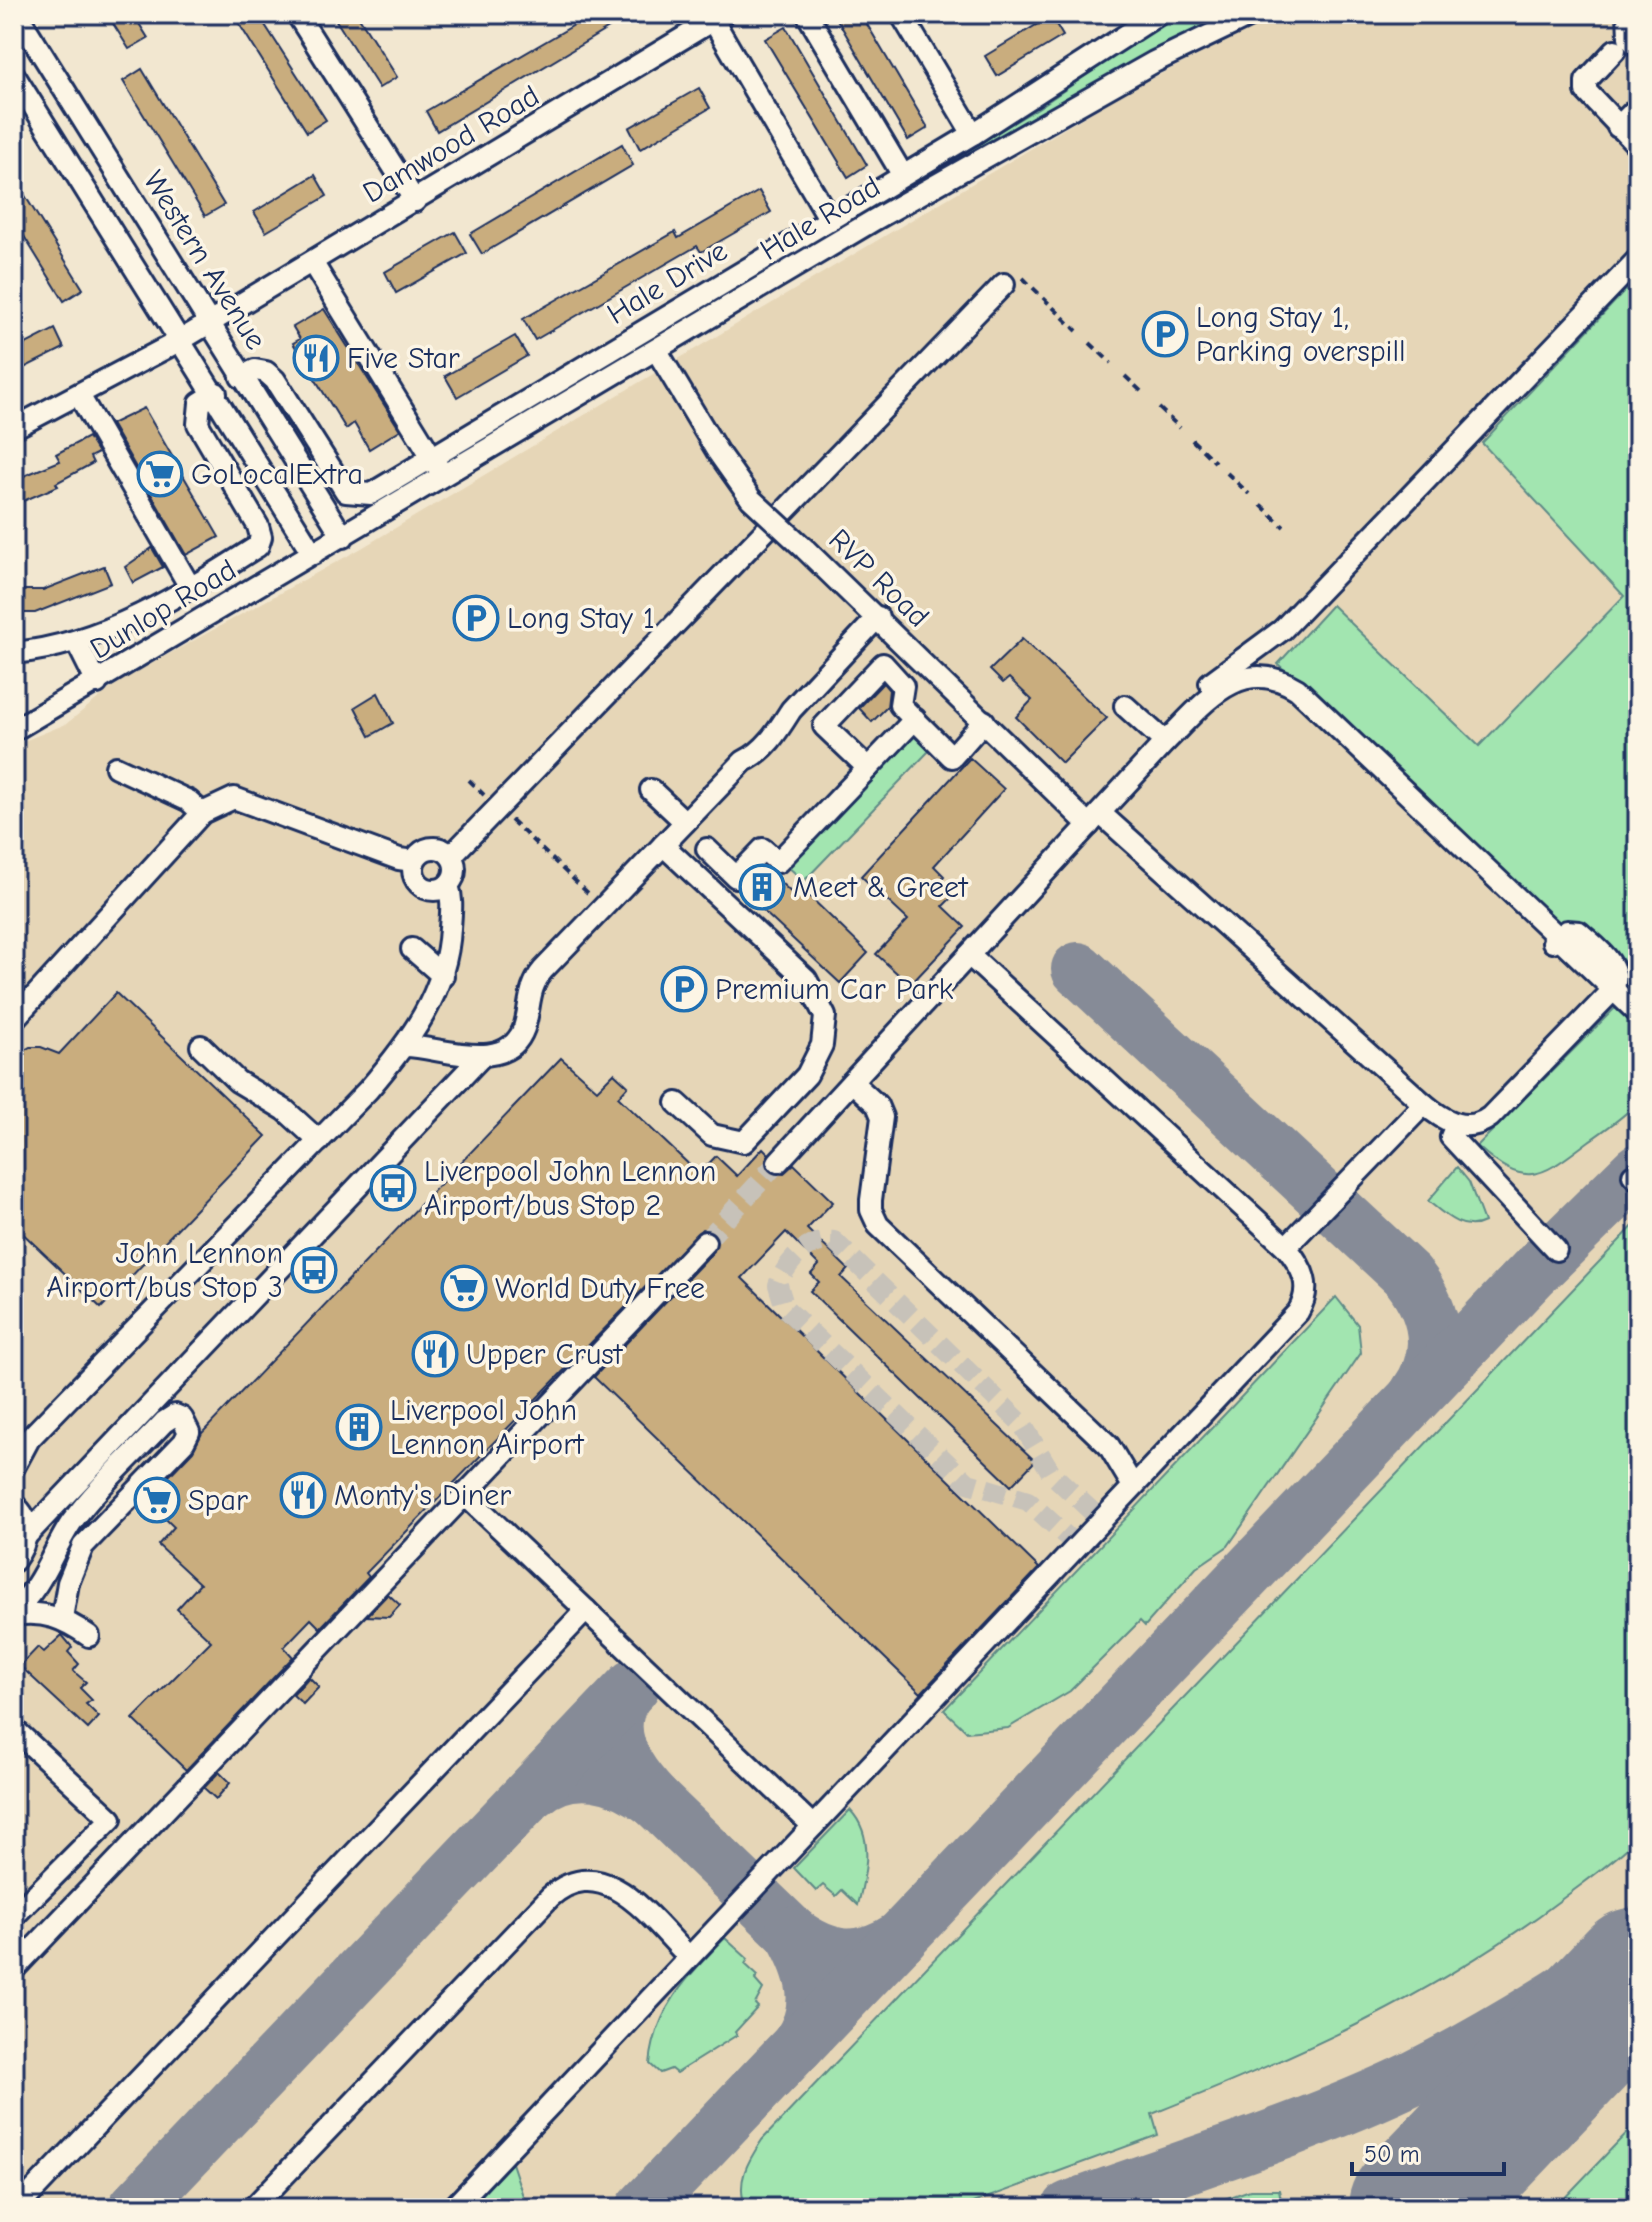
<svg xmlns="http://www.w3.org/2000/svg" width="1652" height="2222" viewBox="0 0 1652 2222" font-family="'Comic Neue',sans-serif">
  <rect width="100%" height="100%" fill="#f2e7d0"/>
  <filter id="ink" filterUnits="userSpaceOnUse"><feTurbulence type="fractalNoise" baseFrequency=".0125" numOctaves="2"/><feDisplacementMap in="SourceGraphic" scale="16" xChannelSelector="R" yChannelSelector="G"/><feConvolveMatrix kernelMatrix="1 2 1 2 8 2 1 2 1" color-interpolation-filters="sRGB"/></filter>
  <g filter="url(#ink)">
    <path fill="#e6d6b7" d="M1280,14H1638V2208H14V745L66,724L120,681L360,549L1131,89Z"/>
    <g fill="#a2e5b0" stroke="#5e8a87" stroke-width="2">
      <path d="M1177,14H1228L978,152L746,289L751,280L1038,108Z"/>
      <path d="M1638,277V1003L1278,664L1332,605L1479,746L1624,596L1482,443Z"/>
      <path d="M913,735L929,751L804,881L787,866Z"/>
      <path d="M1615,1008L1638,1028V1102C1624,1117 1606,1129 1589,1141C1541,1177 1527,1191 1477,1146Z"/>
      <path d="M1457,1167L1469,1182L1484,1222C1463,1233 1444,1214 1428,1201Z"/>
      <path d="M1638,1221V1838C1615,1861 1587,1880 1562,1899C1434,1996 1300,2055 1152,2114L1158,2135L959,2208H746C735,2182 748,2161 762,2140Z"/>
      <path d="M1336,1297L1358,1325L1361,1353L1228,1546L1196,1568L1145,1626L1140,1621L1070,1691L1008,1728L967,1732L944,1710Z"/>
      <path d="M850,1810C875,1836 866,1873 858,1905L842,1890L836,1896L823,1885L816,1891L794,1868Z"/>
      <path d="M725,1938L748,1959L745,1964L758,1976L755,1980L763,1989L755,2004L758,2007L735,2032L737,2035L676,2073L671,2069L660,2073L650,2064C655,2009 688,1976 725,1938Z"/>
      <path d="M1638,2121V2208H1555Z"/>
      <path d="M512,2163L527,2208H469Z"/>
      <path d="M1250,2190H1279L1283,2208H1199Z"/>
    </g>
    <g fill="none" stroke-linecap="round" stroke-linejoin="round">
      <g stroke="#868b97" stroke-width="54">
        <path d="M1078,969L1408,1276C1436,1312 1445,1355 1416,1394"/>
        <path d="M533,1792C570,1759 621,1774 655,1801C628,1773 600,1733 625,1695"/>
        <path d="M655,1801L792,1933"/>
        <path d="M798,2045C825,2007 813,1971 792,1933C830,1961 861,1963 900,1938"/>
        <path d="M135,2208L633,1686"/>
        <path d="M643,2208L1533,1273L1638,1170"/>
        <path d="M1069,2208C1184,2166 1305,2130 1415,2077C1493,2038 1566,1992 1638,1943"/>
      </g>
      <path stroke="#868b97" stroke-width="136" d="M1416,2208L1638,1975"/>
    </g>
    <g fill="#c9ad7e" stroke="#1b2f5e" stroke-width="2">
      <path d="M107,14H133L148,38L129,49Z"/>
      <path d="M233,14H258L326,120L307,132Z"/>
      <path d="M332,14H357L397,77L379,88Z"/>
      <path d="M593,14H632L437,131L426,111Z"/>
      <path d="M834,14H861L928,128L908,140Z"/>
      <path d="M1051,16L1063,36L997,76L985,56Z"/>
      <path d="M786,27L867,165L848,177L765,39Z"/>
      <path d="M142,69L224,205L205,216L123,81Z"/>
      <path d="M699,88L710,108L640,149L629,128Z"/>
      <path d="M622,144L633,165L482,254L470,234Z"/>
      <path d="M315,175L327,196L266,232L254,212Z"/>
      <path d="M14,178L83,289L64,301L14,220Z"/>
      <path d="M759,191L771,212L701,252L697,246L535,340L523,319L675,232L678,238Z"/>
      <path d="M455,232L467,253L396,293L385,272Z"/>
      <path d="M324,309L400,430L369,449L354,423L346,429L293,343L300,339L293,327Z"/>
      <path d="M55,329L64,348L14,373V350Z"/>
      <path d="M515,336L527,356L457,397L445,376Z"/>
      <path d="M144,408L219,537L186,555L111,424Z"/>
      <path d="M88,437L98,453L90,457L93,463L56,483L58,486L14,505V480L60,461L56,454Z"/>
      <path d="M152,548L163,567L133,583L125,567Z"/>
      <path d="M104,566L111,583L35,613H14V590H43Z"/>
      <path d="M1022,639L1107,718L1062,763L1016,717L1032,700L1009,678L1003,683L990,670Z"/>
      <path d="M883,683L889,690L887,707L872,722L859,708Z"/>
      <path d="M378,693L393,723L370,736L355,707Z"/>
      <path d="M970,758L1004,789L934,866L944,876L940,881L954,895L943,906L965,927L910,985L876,954L908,920L861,876Z"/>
      <path d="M764,867L795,896L802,889L868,953L840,983L742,891Z"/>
      <path d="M116,993L266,1136L101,1308L14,1225V1056L30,1047H41L59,1054Z"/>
      <path d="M561,1058L597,1090L614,1073L628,1086L618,1097L699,1174L716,1156L737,1176L763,1148L768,1153L765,1165L770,1172L783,1174L794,1164L833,1202L807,1229L848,1269L841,1277L1035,1461L1011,1486L810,1291L819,1282L811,1274L819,1265L786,1232L742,1278L1039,1568L921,1693L594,1377L714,1251L717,1238L709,1230L702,1229L366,1573L369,1577L320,1628L311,1619L284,1647L293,1657L186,1770L133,1719L211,1641L177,1609L200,1584L158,1545L174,1527L146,1500L193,1451L202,1433Z"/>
      <path d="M388,1594L400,1605L389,1617L367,1616Z"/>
      <path d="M62,1635L72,1647L68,1652L79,1664L73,1671L86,1682L80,1688L92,1700L86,1704L99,1717L88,1729L20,1666L38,1647L44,1652Z"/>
      <path d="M309,1677L319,1687L303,1704L293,1695Z"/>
      <path d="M219,1772L230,1783L216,1799L204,1788Z"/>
    </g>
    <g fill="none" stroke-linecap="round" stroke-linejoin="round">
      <g stroke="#c7c2b9" stroke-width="20" stroke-dasharray="20 10" stroke-linecap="butt">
        <path d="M705,1242L778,1162"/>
        <path d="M1077,1546L1028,1501L968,1483L785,1308L778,1285C786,1262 808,1238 834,1241L1022,1424L1052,1474L1101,1520"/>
      </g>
      <g stroke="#1b2f5e" stroke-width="26">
        <g id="minor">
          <path d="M17,14L343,537"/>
          <path d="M297,14L415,201"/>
          <path d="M807,14L902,174"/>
          <path d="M901,14L973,134"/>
          <path d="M1628,14L1629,37L1638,47"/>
          <path d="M713,20L830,220"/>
          <path d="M1615,50L1586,81V91L1638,146"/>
          <path d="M14,75L313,554"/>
          <path d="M1618,127L1638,107"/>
          <path d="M312,262L438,467"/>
          <path d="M657,351L717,451L751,499"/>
          <path d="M241,377L255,370L266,372L275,380L346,492L371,494L973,134L1159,14"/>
          <path d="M79,395L190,587"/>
          <path d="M14,428L181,340L723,14"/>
          <path d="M805,549L1089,825"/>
          <path d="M76,641L97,683"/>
          <path d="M14,653C103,645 184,593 258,546L261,537L258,526L198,424L200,403L216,393"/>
          <path d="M1210,683L1282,630L1638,259"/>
          <path d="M1125,706L1165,742"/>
          <path d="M14,730L874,220L1154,62L1254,14"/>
          <path d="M116,767L189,801L202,813"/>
          <path d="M868,768L824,726L883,664L903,686L900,705L952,757L984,721"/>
          <path d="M651,790L685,822"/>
          <path d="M1100,813L1424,1104C1443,1120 1466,1135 1490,1117L1613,990C1624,965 1595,947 1579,932L1567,931L1553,942"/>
          <path d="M663,845L806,979L825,1016L822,1045L807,1075L744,1142L712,1135L677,1103"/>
          <circle cx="434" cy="869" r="21"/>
          <path d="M707,849L736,877L763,849L778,862L915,719"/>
          <path d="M451,856L1004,284"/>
          <path d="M412,949L443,976"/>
          <path d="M14,1019L202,813L234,798L399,859L414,861"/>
          <path d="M201,1046L237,1081L285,1110L319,1141"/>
          <path d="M406,1046C441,1047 507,1075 524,1028C531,1007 527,989 543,970L744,761C766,751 779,729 791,710L878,617"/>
          <path d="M852,1082L877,1105L882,1117L871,1200V1210L878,1225L1109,1446L1133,1486"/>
          <path d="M1456,1125L1451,1137L1556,1250"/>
          <path d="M778,1162L1165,742C1203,705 1239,653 1297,689L1638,1013"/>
          <path d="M1633,1175L1638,1180"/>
          <path d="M1286,1247L1424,1104"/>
          <path d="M14,1467L29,1439L368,1090C409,1042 447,993 450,928C451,912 453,900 448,885"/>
          <path d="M464,1494L813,1826"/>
          <path d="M14,1505C34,1521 27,1543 14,1561"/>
          <path d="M27,1535L480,1058"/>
          <path d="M14,1610C43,1587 51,1553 71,1523C97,1487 133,1455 164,1422L175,1415L182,1418L189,1432L184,1442L83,1546L68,1583L62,1618"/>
          <path d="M14,1615C44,1610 65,1619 89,1636"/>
          <path d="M14,1729L111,1819L14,1916"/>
          <path d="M14,1969L705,1242"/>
          <path d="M17,2208L586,1610"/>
          <path d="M253,2208L550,1897C604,1849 652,1920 689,1957"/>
          <path d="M453,2208L1298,1312C1313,1287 1303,1268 1286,1247L969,955"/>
        </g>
      </g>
      <g stroke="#1b2f5e" stroke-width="4" stroke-dasharray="8 6" stroke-linecap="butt">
        <path d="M1023,278L1077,331"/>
        <path d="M1090,343L1111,363"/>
        <path d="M1125,376L1145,395"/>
        <path d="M1159,408L1180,428"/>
        <path d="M1192,440L1215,462"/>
        <path d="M1227,473L1249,494"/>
        <path d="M1261,505L1284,527"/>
        <path d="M469,780L484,795"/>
        <path d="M511,820L589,894"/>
      </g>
      <use href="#minor" stroke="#fcf5e5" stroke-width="20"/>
      <g stroke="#1b2f5e" stroke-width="26" stroke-linecap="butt">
        <path id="minor-bridge" d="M751,499L805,549"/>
      </g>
      <use href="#minor-bridge" stroke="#fcf5e5" stroke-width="20"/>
    </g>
  </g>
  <defs>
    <g id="parking-ring" transform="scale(2.3)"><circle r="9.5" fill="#fcf5e5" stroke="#1f6fb2" stroke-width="1.5"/><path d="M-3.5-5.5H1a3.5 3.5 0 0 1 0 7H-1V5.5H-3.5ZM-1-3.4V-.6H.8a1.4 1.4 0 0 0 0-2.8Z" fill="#1f6fb2"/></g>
    <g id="restaurant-ring" transform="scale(2.3)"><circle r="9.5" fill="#fcf5e5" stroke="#1f6fb2" stroke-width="1.5"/><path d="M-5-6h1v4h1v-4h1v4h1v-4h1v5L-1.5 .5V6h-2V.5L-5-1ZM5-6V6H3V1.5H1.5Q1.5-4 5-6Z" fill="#1f6fb2"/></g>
    <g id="supermarket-ring" transform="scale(2.3)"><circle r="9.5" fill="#fcf5e5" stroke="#1f6fb2" stroke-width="1.5"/><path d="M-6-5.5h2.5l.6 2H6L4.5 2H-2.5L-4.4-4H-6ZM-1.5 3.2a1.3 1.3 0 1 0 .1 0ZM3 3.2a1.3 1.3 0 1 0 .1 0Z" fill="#1f6fb2"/></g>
    <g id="building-ring" transform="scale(2.3)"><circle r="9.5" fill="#fcf5e5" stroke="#1f6fb2" stroke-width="1.5"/><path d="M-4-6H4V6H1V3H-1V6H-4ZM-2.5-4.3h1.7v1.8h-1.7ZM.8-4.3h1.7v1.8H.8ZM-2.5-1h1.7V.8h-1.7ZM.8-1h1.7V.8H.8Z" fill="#1f6fb2"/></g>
    <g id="bus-ring" transform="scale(2.3)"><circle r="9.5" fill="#fcf5e5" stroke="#1f6fb2" stroke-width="1.5"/><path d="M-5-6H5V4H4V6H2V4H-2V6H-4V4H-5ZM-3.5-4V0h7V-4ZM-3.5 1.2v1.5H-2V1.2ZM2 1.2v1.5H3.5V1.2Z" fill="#1f6fb2"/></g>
  </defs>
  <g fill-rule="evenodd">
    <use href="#parking-ring" x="1165" y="334"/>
    <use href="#restaurant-ring" x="316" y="358"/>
    <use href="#supermarket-ring" x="160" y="474"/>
    <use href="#parking-ring" x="476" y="618"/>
    <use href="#building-ring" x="762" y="887"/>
    <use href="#parking-ring" x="684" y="989"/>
    <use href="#bus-ring" x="393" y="1188"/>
    <use href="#bus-ring" x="314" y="1270"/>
    <use href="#supermarket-ring" x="464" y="1288"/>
    <use href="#restaurant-ring" x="435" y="1354"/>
    <use href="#building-ring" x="359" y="1427"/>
    <use href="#restaurant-ring" x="303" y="1495"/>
    <use href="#supermarket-ring" x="157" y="1500"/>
  </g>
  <g text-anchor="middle" stroke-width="7" stroke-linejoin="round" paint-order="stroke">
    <g font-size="30" fill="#1b2f5e" stroke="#fcf5e5">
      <text transform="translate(451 144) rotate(-31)" y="10">Damwood Road</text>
      <text transform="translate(820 218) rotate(-31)" y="10">Hale Road</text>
      <text transform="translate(205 260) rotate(58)" y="10">Western Avenue</text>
      <text transform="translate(667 282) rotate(-31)" y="10">Hale Drive</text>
      <text transform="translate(879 578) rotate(44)" y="10">RVP Road</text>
      <text transform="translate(163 609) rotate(-31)" y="10">Dunlop Road</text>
    </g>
    <g font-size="30" fill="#1b2f5e" stroke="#fcf5e5" text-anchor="start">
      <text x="1196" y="327">Long Stay 1,<tspan x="1196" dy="34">Parking overspill</tspan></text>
      <text x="347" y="368">Five Star</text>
      <text x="191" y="484">GoLocalExtra</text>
      <text x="507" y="628">Long Stay 1</text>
      <text x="793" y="897">Meet &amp; Greet</text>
      <text x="715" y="999">Premium Car Park</text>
      <text x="424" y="1181">Liverpool John Lennon<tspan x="424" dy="34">Airport/bus Stop 2</tspan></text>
      <text x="283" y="1263" text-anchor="end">John Lennon<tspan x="283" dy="34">Airport/bus Stop 3</tspan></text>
      <text x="495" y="1298">World Duty Free</text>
      <text x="466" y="1364">Upper Crust</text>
      <text x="390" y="1420">Liverpool John<tspan x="390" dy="34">Lennon Airport</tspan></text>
      <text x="334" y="1505">Monty's Diner</text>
      <text x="188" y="1510">Spar</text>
    </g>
  </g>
  <rect width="1652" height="2222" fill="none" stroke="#fcf5e5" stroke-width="48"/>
  <rect x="24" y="24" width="1604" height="2174" fill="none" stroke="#1b2f5e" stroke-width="3" filter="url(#ink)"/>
  <path d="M1352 2162v12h152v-12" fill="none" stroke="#1b2f5e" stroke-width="4"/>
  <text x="1364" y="2162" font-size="24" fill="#1b2f5e" stroke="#fcf5e5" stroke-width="6" paint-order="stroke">50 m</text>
</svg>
